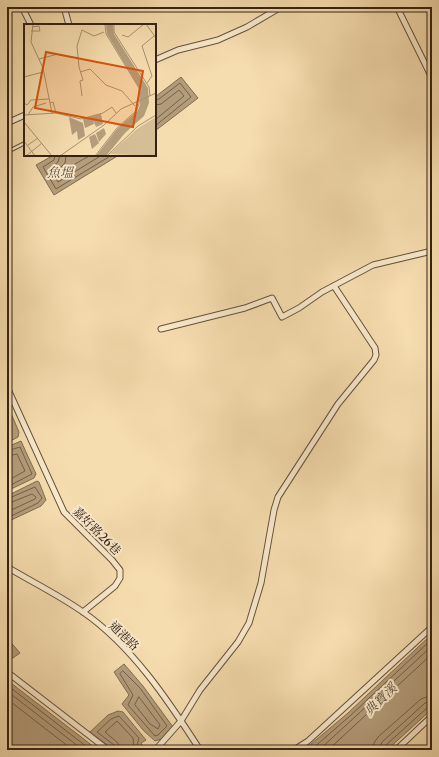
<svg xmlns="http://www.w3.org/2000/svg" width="439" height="757" viewBox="0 0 439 757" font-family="'Libre Caslon Text','Noto Serif TC',serif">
  <rect width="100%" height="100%" fill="#f6ddaf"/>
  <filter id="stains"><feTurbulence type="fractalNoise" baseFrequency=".005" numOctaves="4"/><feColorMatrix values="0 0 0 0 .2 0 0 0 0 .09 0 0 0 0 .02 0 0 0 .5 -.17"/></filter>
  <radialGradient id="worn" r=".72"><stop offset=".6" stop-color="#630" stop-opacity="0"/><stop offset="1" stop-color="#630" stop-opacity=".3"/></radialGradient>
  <g fill="#b49d7b" stroke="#816c52">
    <path d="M181,77L198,98L155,131V97Z"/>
    <path d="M54,155H119L54,195L36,165Z"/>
    <path d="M7,404L19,432L18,437L7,443Z"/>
    <path d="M21,441L36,474L34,478L7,491V447Z"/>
    <path d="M37,481L39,482L46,500L41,506L7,522V496Z"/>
    <path d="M432,634V709L387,750H304L348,713Z"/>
    <path d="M7,638L20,653L7,662Z"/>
    <path d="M124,664L143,686L173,727L161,739L155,741L143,730L122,704L129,695L114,672Z"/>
    <path d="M7,680L98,750H7Z"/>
    <path d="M118,711L123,712L146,740L141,743L145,750H114L90,732L108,715Z"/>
  </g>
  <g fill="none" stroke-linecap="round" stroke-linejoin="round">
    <g stroke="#746048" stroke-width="1">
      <path d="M155,100L159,99L180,83L191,97L155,126"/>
      <path d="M155,105L161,104L179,90L184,96L155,120"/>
      <path d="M55,155L54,160L43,167L56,189L112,155"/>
      <path d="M60,155L58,162L50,169L58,182L102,155"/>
      <path d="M66,155L65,163L58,170L59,173L91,155"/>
      <path d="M7,451L20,447L32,474L7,487"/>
      <path d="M7,456L17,454L25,471L7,481"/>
      <path d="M7,499L35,487L42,498L38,503L7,518"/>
      <path d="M7,504L32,494L36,497L35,499L7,512"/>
      <path d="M123,671L140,688L167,726L158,735L155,736L128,705L133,695L120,674Z"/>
      <path d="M7,685L91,750"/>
      <path d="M7,691L83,750"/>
      <path d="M139,697L160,725L158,729L150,724L135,705Z"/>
      <path d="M7,699L73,750"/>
      <path d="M115,750L114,745L97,732L111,719L119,716L139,738L137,746L140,750"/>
      <path d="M120,750L118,743L105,732L117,721L133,738L134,750"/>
      <path d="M311,750L351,715L432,639"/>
      <path d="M319,750L432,646"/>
      <path d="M328,750L432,654"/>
      <path d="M373,750L374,743L378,737L421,699L432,695"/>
      <path d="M379,750L382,742L425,703L432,701"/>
      <path d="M384,750L386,745L428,707L432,706"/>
    </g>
    <g stroke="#65513c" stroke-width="4.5">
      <path id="service" d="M7,152L25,143"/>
    </g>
    <g stroke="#65513c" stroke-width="7">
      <g id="minor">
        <path d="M22,7L31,25"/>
        <path d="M64,7L69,25"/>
        <path d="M397,7L432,78"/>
        <path d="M155,60L178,50L218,40L247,27L281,7"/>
        <path d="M7,123L25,115"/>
        <path d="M161,329L245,308L272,298L282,317L299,308L322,292L373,265L432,251"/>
        <path d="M7,387L64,512L112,560L120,570V578L115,586L83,612"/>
        <path d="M7,567C32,582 59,595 83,612C132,646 168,700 200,750"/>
        <path d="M7,672L108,750"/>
        <path d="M158,747L181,721L200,690L238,642L249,623L261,583L274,510L278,497L338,404L374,360L376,355L375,348L334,286"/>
        <path d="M291,750L297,748L308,741L432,627"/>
        <path d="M396,750L432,716"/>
      </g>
    </g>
    <use href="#service" stroke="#f9e9cb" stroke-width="2.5"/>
    <use href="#minor" stroke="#f9e9cb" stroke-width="5"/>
  </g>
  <g text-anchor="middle" stroke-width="4" stroke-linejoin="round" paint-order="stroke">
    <g font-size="12" fill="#352215" stroke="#f9e9cb">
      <text transform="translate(97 531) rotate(45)" y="4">嘉好路26巷</text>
      <text transform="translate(124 636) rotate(44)" y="4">通港路</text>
    </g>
    <g font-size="13" font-style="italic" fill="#614d39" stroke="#f9e9cb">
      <text x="60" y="177">魚塭</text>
      <text transform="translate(380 699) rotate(-44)" y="5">典寶溪</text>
    </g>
  </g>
  <g transform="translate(24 24)">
    <rect width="132" height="132" fill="#f6ddaf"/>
    <path d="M132,93V132L86,130L113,105Z" fill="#d5bd95"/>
    <path d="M82,0H89L90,10L124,64L125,79L120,92L101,109L82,132H72L93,105L114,86L116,81L115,64L83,10ZM77,90L79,100L72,103L69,96L70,100L61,104L59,95ZM45,93L59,99L61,112L54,116L53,107L48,111ZM80,104L82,110L75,118L72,109ZM71,110L75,119L68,125L65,113Z" fill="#b49d7b"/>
    <path fill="none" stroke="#a99271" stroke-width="1" d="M9,0L7,18L19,44L28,89M90,0V8L125,63L126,72M122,0L132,14M58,6L70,12L80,8M7,7H16L15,2L8,3M98,11L104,13L120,0M15,35L34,30M56,48L66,45L82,61L98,67L111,82M0,53L19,48M123,59L128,52L118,22L130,12M58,72L56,57L59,56L55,43L53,22L58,6M0,79L3,81L7,76L25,75M26,79L29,78L32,89M0,91L32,89L57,95L79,89L88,83L92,89M4,91L9,83L22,79M0,98L28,132M0,117L11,132M4,121L14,114M2,132L18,119M36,132L80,101L97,85L132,69M71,132L93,104L113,86L115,80V64L82,10L81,0M83,132L114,102L132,91"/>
    <path fill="#d6540d" fill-opacity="0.15" stroke="#d6540d" stroke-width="2" d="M22,28L119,47L109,103L11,84Z"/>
    <rect width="132" height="132" fill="none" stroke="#352215" stroke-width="2"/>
  </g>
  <rect width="439" height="757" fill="none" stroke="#f6ddaf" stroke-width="24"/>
  <rect x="8" y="8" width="423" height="741" fill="none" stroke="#352215" stroke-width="2"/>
  <rect x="12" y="12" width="415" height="733" fill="none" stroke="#352215"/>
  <rect width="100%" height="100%" filter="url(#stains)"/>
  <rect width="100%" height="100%" fill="url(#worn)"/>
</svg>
